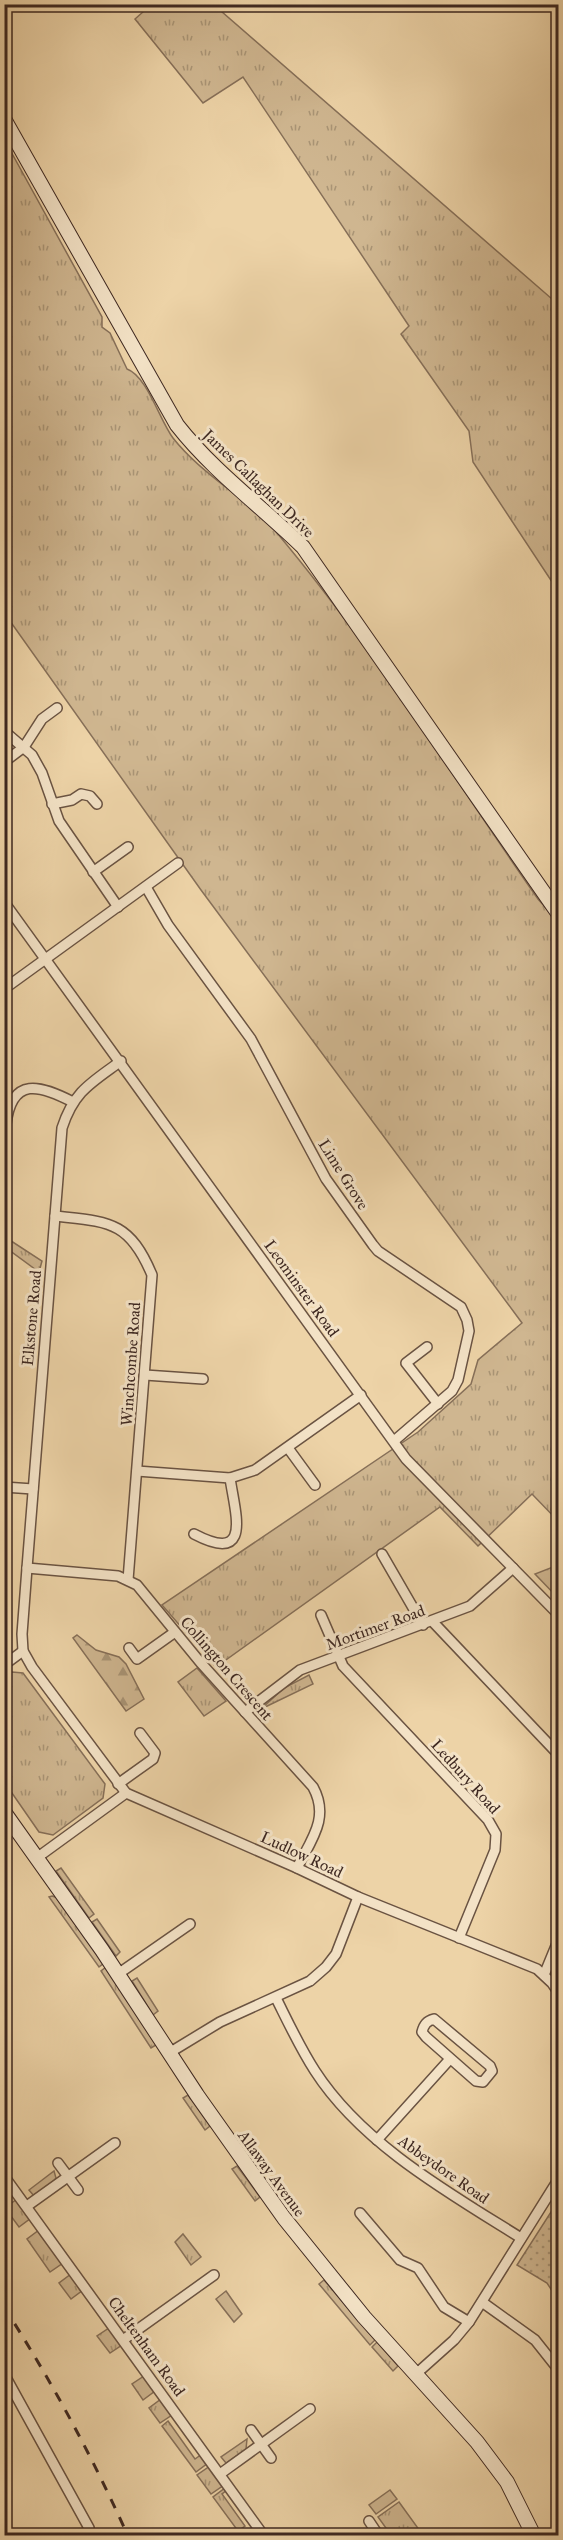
<svg xmlns="http://www.w3.org/2000/svg" width="563" height="2540" viewBox="0 0 563 2540" font-family="'IM FELL Great Primer',serif">
  <defs>
    <pattern id="grass-tufts" width="24" height="20" patternUnits="userSpaceOnUse" patternTransform="scale(1.5)"><rect width="24" height="20" fill="#cfb690"/><path d="M3 7l-1-3M5 7V3M7 7l1-3M15 17l-1-3M17 17v-4M19 17l1-3" fill="none" stroke="#a99475"/></pattern>
    <pattern id="forest-firs" width="22" height="20" patternUnits="userSpaceOnUse" patternTransform="scale(1.5)"><rect width="22" height="20" fill="#cfb690"/><path d="M5 1l3.5 6h-7zM16 11l3.5 6h-7z" fill="#a99475"/></pattern>
    <pattern id="park-dots" width="8" height="8" patternUnits="userSpaceOnUse" patternTransform="scale(1.5)"><rect width="8" height="8" fill="#cfb690"/><path d="M2 2h.1M6 6h.1" fill="none" stroke="#a99475" stroke-width="1.8" stroke-linecap="round"/></pattern>
  </defs>
  <rect width="100%" height="100%" fill="#edd3a7"/>
  <filter id="stains"><feTurbulence type="fractalNoise" baseFrequency=".00333" numOctaves="4"/><feColorMatrix values="0 0 0 0 .2 0 0 0 0 .09 0 0 0 0 .02 0 0 0 .5 -.17"/></filter>
  <radialGradient id="worn" r=".72"><stop offset=".6" stop-color="#630" stop-opacity="0"/><stop offset="1" stop-color="#630" stop-opacity=".3"/></radialGradient>
  <g fill="url(#grass-tufts)" stroke="#866f58" stroke-width="1.5">
    <path d="M152,4L214,5L552,299L556,388L558,391V591L473,462L469,431L401,334L409,326L243,77L203,103L135,19Z"/>
    <path d="M4,139L102,317V327L110,333L127,369C147,376 160,421 173,438C202,475 247,498 277,533C372,646 453,778 538,899L558,922V1521L532,1494L478,1546L440,1507L216,1667L162,1605L418,1432L471,1384L478,1360L522,1323L201,890L5,614Z"/>
    <path d="M5,1237L42,1261L39,1272L5,1247Z"/>
    <path d="M558,1565V1598L535,1574Z"/>
    <path d="M197,1668L226,1701L204,1716L178,1682Z"/>
    <path d="M12,1672L23,1673L105,1784L103,1798L53,1835L39,1832L5,1783V1677Z"/>
    <path d="M309,1675L313,1684L261,1709L284,1688Z"/>
    <path d="M61,1868L94,1914L89,1918L56,1871Z"/>
    <path d="M52,1896L58,1898L104,1963L99,1967L49,1897Z"/>
    <path d="M97,1919L120,1952L116,1956L92,1922Z"/>
    <path d="M106,1967L156,2045L151,2048L101,1971Z"/>
    <path d="M137,1978L158,2011L153,2015L132,1981Z"/>
    <path d="M188,2095L210,2126L205,2130L183,2098Z"/>
    <path d="M237,2166L260,2197L255,2201L232,2169Z"/>
    <path d="M54,2171L56,2178L54,2181L34,2196L29,2190Z"/>
    <path d="M17,2199L31,2218L19,2227L5,2208Z"/>
    <path d="M39,2230L63,2263L50,2272L27,2239Z"/>
    <path d="M183,2234L201,2257L191,2265L175,2242Z"/>
    <path d="M71,2274L83,2290L71,2299L59,2283Z"/>
    <path d="M324,2280L375,2340L370,2345L319,2284Z"/>
    <path d="M226,2291L242,2314L234,2322L216,2299Z"/>
    <path d="M109,2328L122,2345L110,2353L97,2336Z"/>
    <path d="M377,2342L398,2366L393,2371L372,2347Z"/>
    <path d="M144,2376L155,2391L143,2400L132,2384Z"/>
    <path d="M161,2399L172,2415L160,2423L149,2408Z"/>
    <path d="M168,2421L195,2459L202,2454L208,2463L196,2472L162,2426Z"/>
    <path d="M247,2439L246,2449L226,2463L221,2457Z"/>
    <path d="M210,2466L224,2485L211,2494L197,2475Z"/>
    <path d="M225,2488L227,2490L222,2494L245,2526L238,2531L213,2497Z"/>
    <path d="M390,2490L397,2499L376,2514L369,2505Z"/>
    <path d="M399,2502L420,2531L414,2535H391L378,2517Z"/>
  </g>
  <path fill="url(#forest-firs)" stroke="#866f58" stroke-width="1.5" d="M77,1635L96,1650L119,1657L126,1664L144,1699L126,1711L73,1638Z"/>
  <path fill="url(#park-dots)" stroke="#866f58" stroke-width="1.5" d="M558,2201V2300L547,2283L517,2265Z"/>
  <g fill="none" stroke-linecap="round" stroke-linejoin="round">
    <g stroke="#6a5342" stroke-width="12">
      <g id="street">
        <path d="M4,731L32,755L42,773L59,821L118,907"/>
        <path d="M4,762L24,747L42,719L57,708"/>
        <path d="M52,804L72,800L81,794L90,796L97,804"/>
        <path d="M93,872L128,847"/>
        <path d="M146,887L168,925L251,1039L326,1179L373,1245L378,1251L461,1307L467,1320L469,1331L458,1380L452,1391L394,1441"/>
        <path d="M4,902L406,1459L558,1614"/>
        <path d="M4,989L178,863"/>
        <path d="M121,1061C91,1083 74,1091 62,1128L27,1568L22,1634L23,1651L32,1667L126,1793L297,1868L358,1897L537,1969L552,1983L558,1992"/>
        <path d="M6,1124C12,1076 40,1085 73,1102"/>
        <path d="M55,1216C108,1222 129,1220 152,1275L128,1580"/>
        <path d="M427,1347L406,1363L438,1404"/>
        <path d="M145,1375L203,1379"/>
        <path d="M288,1448L315,1485"/>
        <path d="M137,1471L230,1478L255,1470L361,1395"/>
        <path d="M4,1487L33,1489"/>
        <path d="M194,1534C253,1565 235,1513 230,1478"/>
        <path d="M382,1554L423,1625"/>
        <path d="M27,1568L118,1576L137,1585L200,1662L313,1787C330,1818 311,1840 297,1868"/>
        <path d="M321,1615L343,1666L488,1820L496,1834L495,1850L459,1938"/>
        <path d="M433,1622L558,1754"/>
        <path d="M129,1648L137,1659L175,1632"/>
        <path d="M4,1665L23,1651"/>
        <path d="M245,1712L300,1670L470,1606L513,1568"/>
        <path d="M118,1784L153,1759L155,1753L140,1733"/>
        <path d="M38,1857L126,1793"/>
        <path d="M118,1974L190,1924"/>
        <path d="M544,1975L558,1941"/>
        <path d="M276,1998C288,2022 300,2048 315,2071C362,2144 449,2193 521,2238"/>
        <path d="M434,2019L490,2066L492,2071L483,2082L476,2081L426,2037L422,2032C424,2024 427,2021 434,2019Z"/>
        <path d="M169,2053L220,2022L310,1981L326,1967L336,1954L358,1897"/>
        <path d="M377,2140L450,2059"/>
        <path d="M58,2163L78,2190"/>
        <path d="M4,2176L264,2536"/>
        <path d="M27,2206L115,2143"/>
        <path d="M360,2213L400,2260L418,2268L444,2307L469,2322"/>
        <path d="M482,2302L535,2340L558,2369"/>
        <path d="M123,2340L214,2275"/>
        <path d="M4,2374L89,2528L83,2536"/>
        <path d="M416,2374L454,2340L469,2322L558,2180"/>
        <path d="M251,2430L271,2458"/>
        <path d="M220,2474L310,2409"/>
        <path d="M369,2521L379,2536"/>
      </g>
    </g>
    <g stroke="#3e2821" stroke-width="16">
      <g id="secondary">
        <path d="M4,119L177,425C213,471 261,506 303,547L558,913"/>
        <path d="M4,1812L102,1950L197,2095L284,2218L364,2317L477,2442L507,2482L534,2536"/>
      </g>
    </g>
    <use href="#street" stroke="#f3e2c6" stroke-width="9"/>
    <use href="#secondary" stroke="#f3e2c6" stroke-width="14"/>
    <path stroke="#3e2821" stroke-width="3" stroke-dasharray="10 10" stroke-linecap="butt" d="M4,2307C51,2380 92,2456 128,2536"/>
  </g>
  <g text-anchor="middle" stroke-width="6" stroke-linejoin="round" paint-order="stroke">
    <g font-size="16" fill="#3e2821" stroke="#f3e2c6">
      <text transform="translate(259 483) rotate(44)" y="6">James Callaghan Drive</text>
      <text transform="translate(344 1174) rotate(58)" y="6">Lime Grove</text>
      <text transform="translate(302 1288) rotate(54)" y="6">Leominster Road</text>
      <text transform="translate(31 1318) rotate(-85)" y="6">Elkstone Road</text>
      <text transform="translate(130 1364) rotate(-86)" y="6">Winchcombe Road</text>
      <text transform="translate(375 1627) rotate(-20)" y="6">Mortimer Road</text>
      <text transform="translate(227 1668) rotate(49)" y="6">Collington Crescent</text>
      <text transform="translate(466 1776) rotate(48)" y="6">Ledbury Road</text>
      <text transform="translate(302 1854) rotate(25)" y="6">Ludlow Road</text>
      <text transform="translate(444 2169) rotate(35)" y="6">Abbeydore Road</text>
      <text transform="translate(272 2173) rotate(54)" y="6">Allaway Avenue</text>
      <text transform="translate(147 2346) rotate(54)" y="6">Cheltenham Road</text>
    </g>
  </g>
  <rect width="563" height="2540" fill="none" stroke="#edd3a7" stroke-width="24"/>
  <rect x="6" y="6" width="551" height="2528" fill="none" stroke="#3e2821" stroke-width="3"/>
  <rect x="12" y="12" width="539" height="2516" fill="none" stroke="#3e2821" stroke-width="1.5"/>
  <rect width="100%" height="100%" filter="url(#stains)"/>
  <rect width="100%" height="100%" fill="url(#worn)"/>
</svg>
